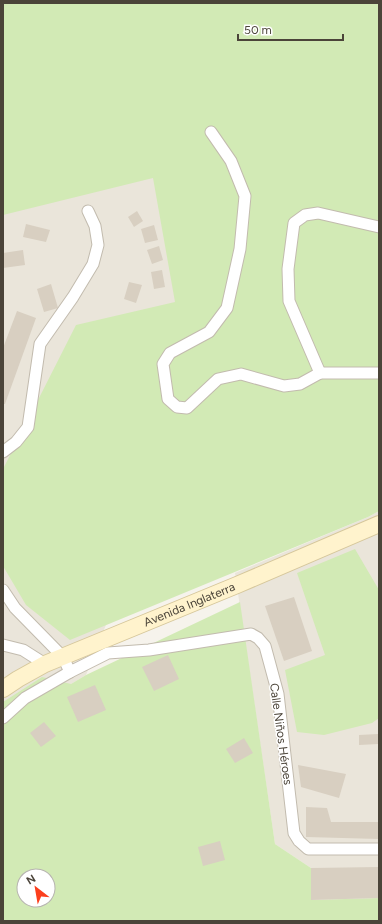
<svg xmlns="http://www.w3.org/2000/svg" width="382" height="924" viewBox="0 0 382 924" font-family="Figtree,sans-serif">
  <rect width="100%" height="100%" fill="#f6f3ec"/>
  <g fill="#eae5da">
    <path d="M3,3L277,196L86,675L35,706L3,739Z"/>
    <path d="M379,511V898L311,900V868L275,844L235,573L368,517Z"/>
  </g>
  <g fill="#d2eab5" fill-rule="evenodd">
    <path d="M3,3H379V511L368,517L70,640L26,605L3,566V469L76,325L175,302L153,178L3,215Z"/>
    <path d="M355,549L379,590V718L372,723L324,735L297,732L285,670L325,655L297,573Z"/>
    <path d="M240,602L275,844L311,868V900L379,898V921H3V702L42,677L71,684L86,675ZM24,876H48V900H24Z"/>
  </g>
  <g fill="#d8cfc1">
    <path d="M137,211L143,221L134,227L128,217Z"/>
    <path d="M26,224L50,230L46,242L23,237Z"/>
    <path d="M154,225L158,240L145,243L141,229Z"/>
    <path d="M159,246L163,260L152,264L147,250Z"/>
    <path d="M23,250L25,265L3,268V253Z"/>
    <path d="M162,270L165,287L154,289L151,272Z"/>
    <path d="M129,282L142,285L136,303L124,299Z"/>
    <path d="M51,284L58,308L44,312L37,289Z"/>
    <path d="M17,311L36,318L5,404H3V348Z"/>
    <path d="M294,597L312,651L284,661L265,606Z"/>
    <path d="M168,655L179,679L154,691L142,667Z"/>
    <path d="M95,685L106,710L78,722L67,697Z"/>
    <path d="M44,722L56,736L41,747L30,733Z"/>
    <path d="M378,734V744L359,745V735Z"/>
    <path d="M244,738L253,753L235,763L226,749Z"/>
    <path d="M298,765L346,774L339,798L301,787Z"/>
    <path d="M306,807L327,808L331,822H379V839L306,837Z"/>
    <path d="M220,841L225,860L203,866L198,847Z"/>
    <path d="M379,867V898L311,900V868Z"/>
  </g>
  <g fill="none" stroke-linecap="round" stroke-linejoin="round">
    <g stroke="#c2bbae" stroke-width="13">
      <g id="minor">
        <path d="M211,132L231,161L245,196L240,249L227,308L209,332L170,353L163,364L168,399L177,407L187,408L218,379L241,374L284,386L300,384L320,373L289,301L288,269L294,223L305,215L318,213L379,227"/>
        <path d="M320,373H379"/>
        <path d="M3,452L16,442L28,427L40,344L73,297L93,264L98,245L95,226L88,211"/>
        <path d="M3,590L15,608L63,657L70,672L108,653L149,650L251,634L258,638L265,646L278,694L294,833L299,841L308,849H379"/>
        <path d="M3,645L23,650L45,664"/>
        <path d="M3,718L25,698L70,672"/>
      </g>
    </g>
    <g stroke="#d6c79b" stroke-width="18">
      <g id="secondary">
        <path id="s1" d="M3,689L18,679L45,664L237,585L379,524"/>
      </g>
    </g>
    <use href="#minor" stroke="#fff" stroke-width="11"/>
    <use href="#secondary" stroke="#fff3cd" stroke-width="16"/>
  </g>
  <g text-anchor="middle" stroke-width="3" stroke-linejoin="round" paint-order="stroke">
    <g font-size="12" fill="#4b4439" stroke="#fff">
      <text dy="4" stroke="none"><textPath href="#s1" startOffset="205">Avenida Inglaterra</textPath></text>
      <text transform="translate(281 734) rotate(82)" y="4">Calle Niños Héroes</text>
    </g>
  </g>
  <rect width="382" height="924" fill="none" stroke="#4b4439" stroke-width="8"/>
  <g transform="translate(36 888) rotate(329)"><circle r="19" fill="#ffffff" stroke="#b7b4b0"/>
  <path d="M0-3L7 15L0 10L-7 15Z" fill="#fc3f1d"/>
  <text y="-6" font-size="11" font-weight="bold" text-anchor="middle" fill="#4b4439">N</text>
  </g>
  <path d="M238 34v6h105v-6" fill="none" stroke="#4b4439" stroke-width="2"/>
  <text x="244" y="34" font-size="12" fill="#4b4439" stroke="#ffffff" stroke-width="3" paint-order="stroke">50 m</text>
</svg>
